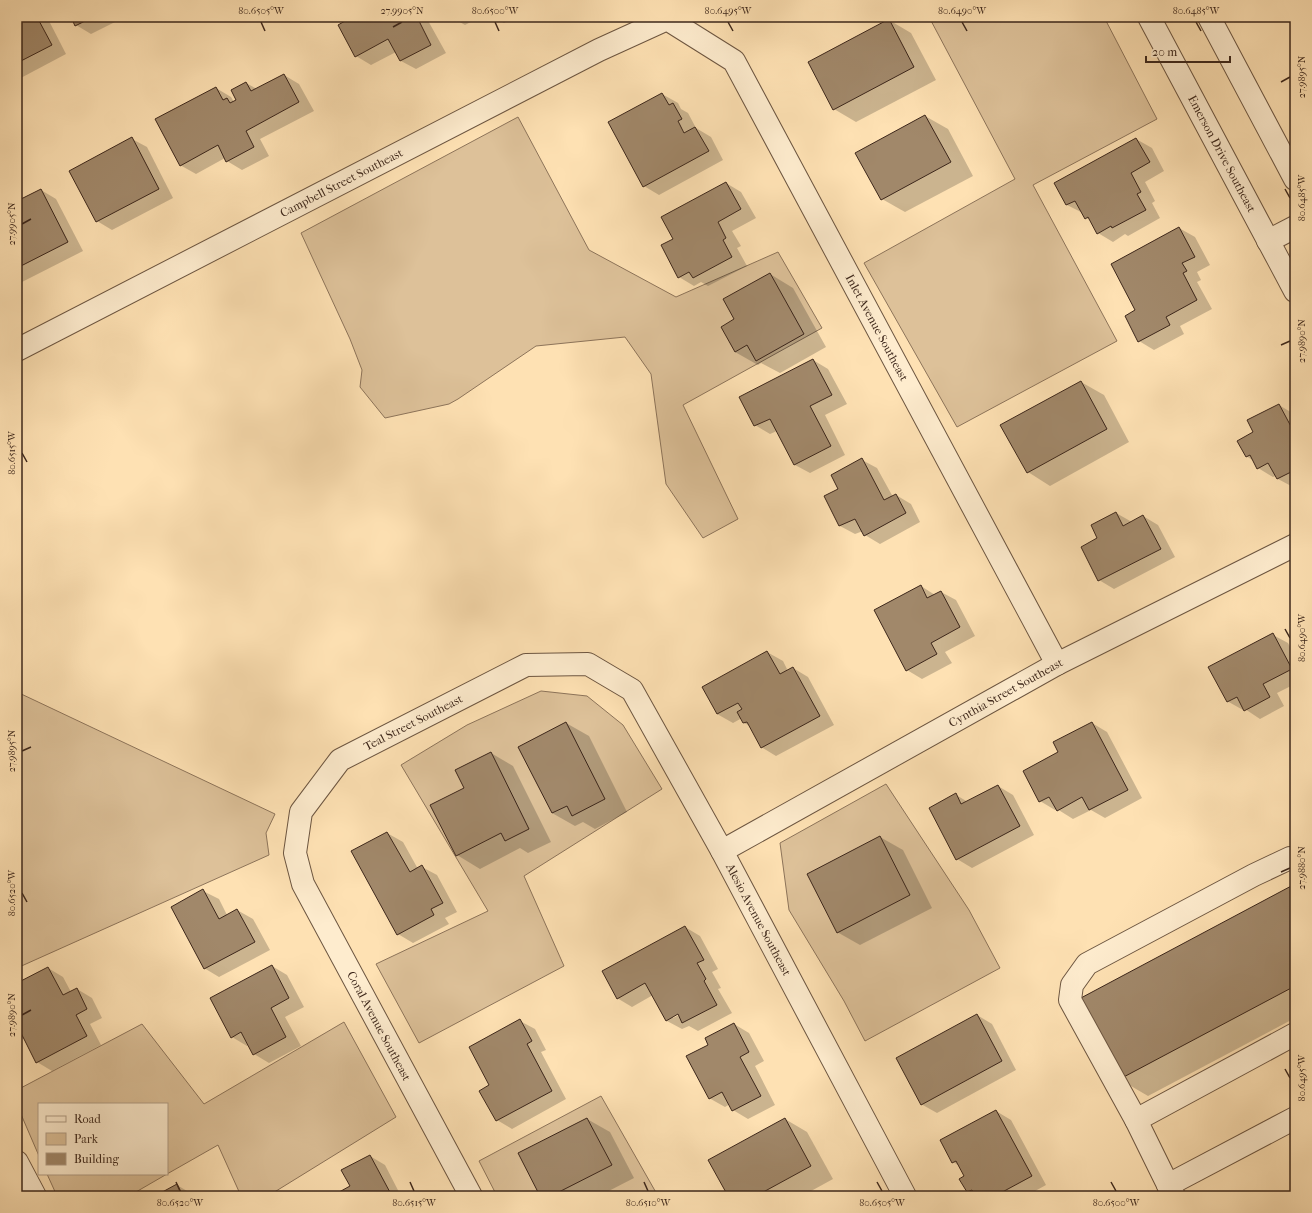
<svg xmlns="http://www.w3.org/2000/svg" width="1312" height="1213" viewBox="0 0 1312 1213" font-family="'IM FELL French Canon',serif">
  <rect width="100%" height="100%" fill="#fee1b3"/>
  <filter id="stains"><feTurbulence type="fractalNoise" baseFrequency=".005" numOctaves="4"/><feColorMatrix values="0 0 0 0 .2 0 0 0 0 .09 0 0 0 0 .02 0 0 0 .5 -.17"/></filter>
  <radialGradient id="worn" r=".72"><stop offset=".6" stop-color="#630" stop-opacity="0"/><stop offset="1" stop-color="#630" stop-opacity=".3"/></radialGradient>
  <g fill="#ddc199" stroke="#8d745a">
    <path d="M929,17H1104L1157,119L1033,185L1117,341L957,427L864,263L1015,179Z"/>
    <path d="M518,117L589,250L676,297L778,252L822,328L683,405L738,519L703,538L666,484L651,374L625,337L536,346L458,399L449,404L385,418L360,387L362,370L350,339L301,233Z"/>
    <path d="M541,691L587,696L623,725L662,789L524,876L564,966L419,1043L376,964L488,911L401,765L467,725Z"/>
    <path d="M17,692L275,814L266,833L269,855L17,968Z"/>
    <path d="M886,784L969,910L1000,968L865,1041L844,1001L789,910L780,843Z"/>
    <path d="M344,1022L396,1117L268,1196H241L218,1145L167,1174V1104H39V1156L17,1105V1090L142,1024L204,1104Z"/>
    <path d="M601,1096L658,1196H497L479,1161Z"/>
    <path d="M47,1174H167L129,1196H57Z"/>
  </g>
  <g fill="#0003" fill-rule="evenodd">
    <path d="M17,17H47L66,54L17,80Z"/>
    <path d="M72,17H125L91,34L76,25Z"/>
    <path d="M354,17H426L446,53L416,69L401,61L396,52L371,65L356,56Z"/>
    <path d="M451,17H480L465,25Z"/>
    <path d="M494,17H514L504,23Z"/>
    <path d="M889,20L911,33L936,80L856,122L834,109Z"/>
    <path d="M284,75L299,84L314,111L260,139L269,156L242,170L227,161L225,158L196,174L180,165L216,88L231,97L234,102L237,100L246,83L257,89Z"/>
    <path d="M662,94L678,103L681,109L688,113L696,128L711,137L723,160L659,195L644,186Z"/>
    <path d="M925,116L948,129L973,176L905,212L882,199Z"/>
    <path d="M132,139L147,147L173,198L112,230L97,221Z"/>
    <path d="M1136,139L1152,148L1164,171L1145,182L1155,201L1152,203L1160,218L1128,236L1125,234L1113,242L1098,233L1092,221L1086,218L1083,213L1067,205L1056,183Z"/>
    <path d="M726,183L741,192L756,218L732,231L741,246L737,248L747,266L708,286L701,282L694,286L679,277L674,240Z"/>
    <path d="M41,190L56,199L83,251L20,283L17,281V203Z"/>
    <path d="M1179,228L1195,237L1210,265L1197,272L1201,280L1197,282L1212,309L1180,326L1184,334L1154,350L1139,341L1137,311Z"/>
    <path d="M770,274L793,288L826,347L780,373L761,363L758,365L735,352V320Z"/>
    <path d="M813,360L828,369L847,404L825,415L845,455L810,473L795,465L777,431L770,434L755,425Z"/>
    <path d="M1081,382L1104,395L1129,442L1050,486L1028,472Z"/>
    <path d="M1279,405L1294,414L1295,416V486L1293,487L1278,479L1276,476L1273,477L1258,468L1254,461L1246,456L1254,432Z"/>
    <path d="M862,460L877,468L893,497L896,495L911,504L920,522L880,544L865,535L863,531L855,534L840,526L825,497L840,490Z"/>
    <path d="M1116,513L1132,522L1143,516L1158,525L1175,557L1114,589L1099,580V538Z"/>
    <path d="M921,586L935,595L941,592L956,600L975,636L945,652L952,663L922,679L907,670Z"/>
    <path d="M1273,635L1288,643L1295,657V684L1277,693L1284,706L1260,719L1245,709L1243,710L1227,701Z"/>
    <path d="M767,652L783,661L788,671L793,668L808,677L834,725L776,756L761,747L750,726L744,723L742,718L733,723L717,714L703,687Z"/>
    <path d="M566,723L589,736L627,812L595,829L583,822L575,826L552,813Z"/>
    <path d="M1092,723L1107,732L1142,798L1105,818L1091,810L1073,819L1057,809L1055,810L1040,801L1060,752Z"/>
    <path d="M491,753L513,766L551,842L528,853L520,848L480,869L457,855L465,789Z"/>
    <path d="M998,786L1013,795L1034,835L972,868L957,859L956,795L968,802Z"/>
    <path d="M387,833L403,842L418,869L422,867L437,875L457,912L445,918L449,924L413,943L398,934Z"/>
    <path d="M880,837L903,850L932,908L860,945L837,932Z"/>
    <path d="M1295,885V1018L1148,1096L1119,1079Z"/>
    <path d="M203,891L219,899L227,915L237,910L253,919L270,950L219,977L204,968Z"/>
    <path d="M685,927L700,936L718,969L712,972L721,988L718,989L732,1013L698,1031L689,1026L682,1029L667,1021L653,995L632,1007L617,998ZM682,1011L683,1013L673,1018V1016Z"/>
    <path d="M272,966L287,975L304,1007L285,1017L301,1046L269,1063L254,1054L249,1045L247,1046L232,1037Z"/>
    <path d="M48,968L63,977L71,992L77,989L92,998L102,1018L90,1024L101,1045L52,1071L37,1062L26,1040L17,1035V984Z"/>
    <path d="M977,1015L992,1024L1016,1070L937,1113L921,1104Z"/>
    <path d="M520,1021L535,1029L546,1050L541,1052L566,1099L512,1129L497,1120L491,1086Z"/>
    <path d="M734,1024L749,1033L764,1061L755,1066L775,1105L748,1119L733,1110L730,1104L725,1107L709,1098V1045Z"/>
    <path d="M996,1111L1011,1120L1046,1185L1026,1196H975L967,1192L966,1176L961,1167L953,1162L941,1140Z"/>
    <path d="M587,1119L610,1132L634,1178L599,1196H541Z"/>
    <path d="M785,1119L807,1132L833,1179L802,1196H729Z"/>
    <path d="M370,1156L385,1165L401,1196H334L351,1187Z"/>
    <path d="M177,1185L192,1194L193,1196H157Z"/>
  </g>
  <g fill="#a1886a" stroke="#3d271b">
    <path d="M17,17H37L52,45L17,63Z"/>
    <path d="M71,17H93L75,26Z"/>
    <path d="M352,17H417L431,45L400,61L388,39L355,57L338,25Z"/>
    <path d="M1288,17H1295V28H1294Z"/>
    <path d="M889,19L914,67L833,110L808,62Z"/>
    <path d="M284,74L299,102L246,131L254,147L226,162L218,145L180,166L155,119L216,87L223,100L227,98L230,103L236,100L231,90L246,82L251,91Z"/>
    <path d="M662,93L669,105L673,103L682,119L678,121L684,133L695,127L709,151L643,187L608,122Z"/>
    <path d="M925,115L951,162L881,200L855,153Z"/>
    <path d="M132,137L159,189L96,222L69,171Z"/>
    <path d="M1136,138L1150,162L1131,173L1141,192L1137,194L1146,210L1112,228L1111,226L1097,234L1088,217L1085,219L1075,201L1066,205L1054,183Z"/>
    <path d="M726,182L741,209L718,222L726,238L723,240L732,257L693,278L689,272L678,278L661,245L673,239L661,217Z"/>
    <path d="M41,189L68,242L17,268V201Z"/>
    <path d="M1179,227L1195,257L1182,263L1187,271L1183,273L1197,300L1166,317L1170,325L1138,342L1125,316L1135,310L1111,264Z"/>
    <path d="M770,273L804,334L756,361L747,345L735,352L721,327L734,319L723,299Z"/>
    <path d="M813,359L832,395L810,406L831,446L794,465L770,419L754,426L739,397Z"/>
    <path d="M1081,381L1107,429L1027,473L1000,425Z"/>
    <path d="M1279,404L1295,434V470L1277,479L1268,463L1257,469L1250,455L1246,457L1237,441L1253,432L1247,420Z"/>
    <path d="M862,458L884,500L896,494L906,513L864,536L855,519L839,526L824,496L838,489L831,475Z"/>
    <path d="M1116,512L1123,526L1143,515L1161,549L1098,581L1081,547L1097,538L1091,525Z"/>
    <path d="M921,585L927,598L941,591L960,627L931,643L937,654L906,671L874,610Z"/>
    <path d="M1273,633L1292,669L1263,684L1270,697L1244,711L1237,697L1227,702L1208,667Z"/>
    <path d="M767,651L780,674L793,667L820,716L761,748L747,722L743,723L737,712L742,709L738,703L717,714L702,687Z"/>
    <path d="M566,722L605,799L572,816L567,806L552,813L518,747Z"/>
    <path d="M1092,722L1128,790L1089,810L1082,797L1057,811L1049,797L1039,802L1023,771L1058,752L1053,742Z"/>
    <path d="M491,752L529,829L505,841L501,833L456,856L430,805L464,788L455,770Z"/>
    <path d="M998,785L1020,826L956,860L929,808L956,793L961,804Z"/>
    <path d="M387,832L410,872L422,865L443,903L431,909L434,915L397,935L351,851Z"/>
    <path d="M880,836L910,895L837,933L807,874Z"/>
    <path d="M1295,884V986L1118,1080L1079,999Z"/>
    <path d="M203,889L219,919L237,909L255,942L204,969L171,907Z"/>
    <path d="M685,926L704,960L697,963L706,979L704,981L717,1005L682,1023L678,1014L666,1021L645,983L617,999L602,971Z"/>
    <path d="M272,965L289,998L271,1008L286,1037L253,1055L241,1032L231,1038L210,998Z"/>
    <path d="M48,967L63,995L77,988L87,1009L76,1015L87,1036L36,1063L21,1033L17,1035V983Z"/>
    <path d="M977,1014L1002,1061L921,1105L896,1058Z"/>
    <path d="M520,1019L532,1041L527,1044L552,1091L496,1121L479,1091L489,1085L469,1047Z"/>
    <path d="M734,1023L749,1052L740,1057L761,1096L732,1111L722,1092L709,1099L686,1056L708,1045L705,1038Z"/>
    <path d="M996,1110L1032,1176L995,1196H975L972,1190L967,1192L959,1179L964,1176L956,1161L952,1163L940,1140Z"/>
    <path d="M587,1118L612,1165L551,1196H540L518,1153Z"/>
    <path d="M785,1118L811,1166L756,1196H728L708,1160Z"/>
    <path d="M370,1155L392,1196H332L350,1186L341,1170Z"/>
    <path d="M177,1184L183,1196H155Z"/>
  </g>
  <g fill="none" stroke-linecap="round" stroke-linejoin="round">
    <g stroke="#6d5641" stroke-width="24">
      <g id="minor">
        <path id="s1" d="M1149,17L1295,291"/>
        <path d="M1209,17L1295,179"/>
        <path d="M1268,241L1295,227"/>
        <path id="s2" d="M17,350L599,50L667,19L734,61L1057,664"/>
        <path id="s3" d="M722,851L1057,664L1295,545"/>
        <path d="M1136,1120L1070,1000L1072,985L1087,964L1254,875L1290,858L1295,859"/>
        <path d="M17,1162L35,1196"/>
        <path d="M1168,1185L1136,1120L1295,1034"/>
        <path id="s4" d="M471,1196L303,884L295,853L301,812L340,760L526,665L588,664L632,690L722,851L905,1196"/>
        <path d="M1174,1196L1168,1185L1295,1118"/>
      </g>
    </g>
    <use href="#minor" stroke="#feecce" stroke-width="22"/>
  </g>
  <path fill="none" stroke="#3d271b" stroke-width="1.5" d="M261,22L265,31M495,22L499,31M728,22L733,31M962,22L967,31M1196,22L1201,31M393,27L402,22M1281,82L1290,77M1285,189L1290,198M22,224L31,219M1281,345L1290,341M22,453L27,462M1285,629L1290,638M22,751L31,747M1281,872L1290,868M22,893L27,902M22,1015L31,1010M1285,1069L1290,1078M176,1182L180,1191M410,1182L414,1191M644,1182L648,1191M877,1182L882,1191M1111,1182L1116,1191"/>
  <g text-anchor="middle" stroke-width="4" stroke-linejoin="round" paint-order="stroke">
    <g font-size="12" fill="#3d271b" stroke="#feecce">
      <text dy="4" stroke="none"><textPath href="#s1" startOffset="155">Emerson Drive Southeast</textPath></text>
      <text dy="4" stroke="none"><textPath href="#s2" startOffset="365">Campbell Street Southeast</textPath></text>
      <text dy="4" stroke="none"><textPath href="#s2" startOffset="1111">Inlet Avenue Southeast</textPath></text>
      <text dy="4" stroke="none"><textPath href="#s3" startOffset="325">Cynthia Street Southeast</textPath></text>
      <text dy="4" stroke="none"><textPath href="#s4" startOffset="575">Teal Street Southeast</textPath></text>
      <text dy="4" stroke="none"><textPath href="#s4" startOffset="1077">Alesio Avenue Southeast</textPath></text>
      <text transform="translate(379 1026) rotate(62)" y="4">Coral Avenue Southeast</text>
    </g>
  </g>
  <rect width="1312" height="1213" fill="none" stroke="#fee1b3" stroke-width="44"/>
  <rect x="38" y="1103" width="130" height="72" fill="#feecce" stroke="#b19d86"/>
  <rect x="46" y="1116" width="20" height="6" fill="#feecce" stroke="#b19d86"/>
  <text x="74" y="1123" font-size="12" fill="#3d271b">Road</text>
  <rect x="46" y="1133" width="20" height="12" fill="#ddc199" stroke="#b19d86"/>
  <text x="74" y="1143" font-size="12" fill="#3d271b">Park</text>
  <rect x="46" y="1153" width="20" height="12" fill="#a1886a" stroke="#b19d86"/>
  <text x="74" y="1163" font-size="12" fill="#3d271b">Building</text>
  <path d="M1146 56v6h84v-6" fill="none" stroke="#3d271b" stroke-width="2"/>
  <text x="1152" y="56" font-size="12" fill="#3d271b" stroke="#feecce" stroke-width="3" paint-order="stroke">20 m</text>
  <rect x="22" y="22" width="1268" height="1169" fill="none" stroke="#3d271b" stroke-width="1.5"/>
  <g font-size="10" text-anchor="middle" fill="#3d271b">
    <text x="261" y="14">80.6505°W</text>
    <text x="402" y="14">27.9905°N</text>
    <text x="495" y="14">80.6500°W</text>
    <text x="728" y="14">80.6495°W</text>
    <text x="962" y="14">80.6490°W</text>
    <text x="1196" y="14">80.6485°W</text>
    <text transform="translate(1301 77) rotate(-90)" y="4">27.9895°N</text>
    <text transform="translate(1301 198) rotate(-90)" y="4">80.6485°W</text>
    <text transform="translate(11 224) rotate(-90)" y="4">27.9905°N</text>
    <text transform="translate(1301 341) rotate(-90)" y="4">27.9890°N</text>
    <text transform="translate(11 453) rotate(-90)" y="4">80.6515°W</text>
    <text transform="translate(1301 638) rotate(-90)" y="4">80.6490°W</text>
    <text transform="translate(11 751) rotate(-90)" y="4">27.9895°N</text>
    <text transform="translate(1301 868) rotate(-90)" y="4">27.9880°N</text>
    <text transform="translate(11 893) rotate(-90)" y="4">80.6520°W</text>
    <text transform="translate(11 1015) rotate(-90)" y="4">27.9890°N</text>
    <text transform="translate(1301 1078) rotate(-90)" y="4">80.6495°W</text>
    <text x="180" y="1206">80.6520°W</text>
    <text x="414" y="1206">80.6515°W</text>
    <text x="648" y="1206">80.6510°W</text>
    <text x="882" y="1206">80.6505°W</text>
    <text x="1116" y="1206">80.6500°W</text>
  </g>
  <rect width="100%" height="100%" filter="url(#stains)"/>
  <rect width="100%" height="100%" fill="url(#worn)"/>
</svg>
